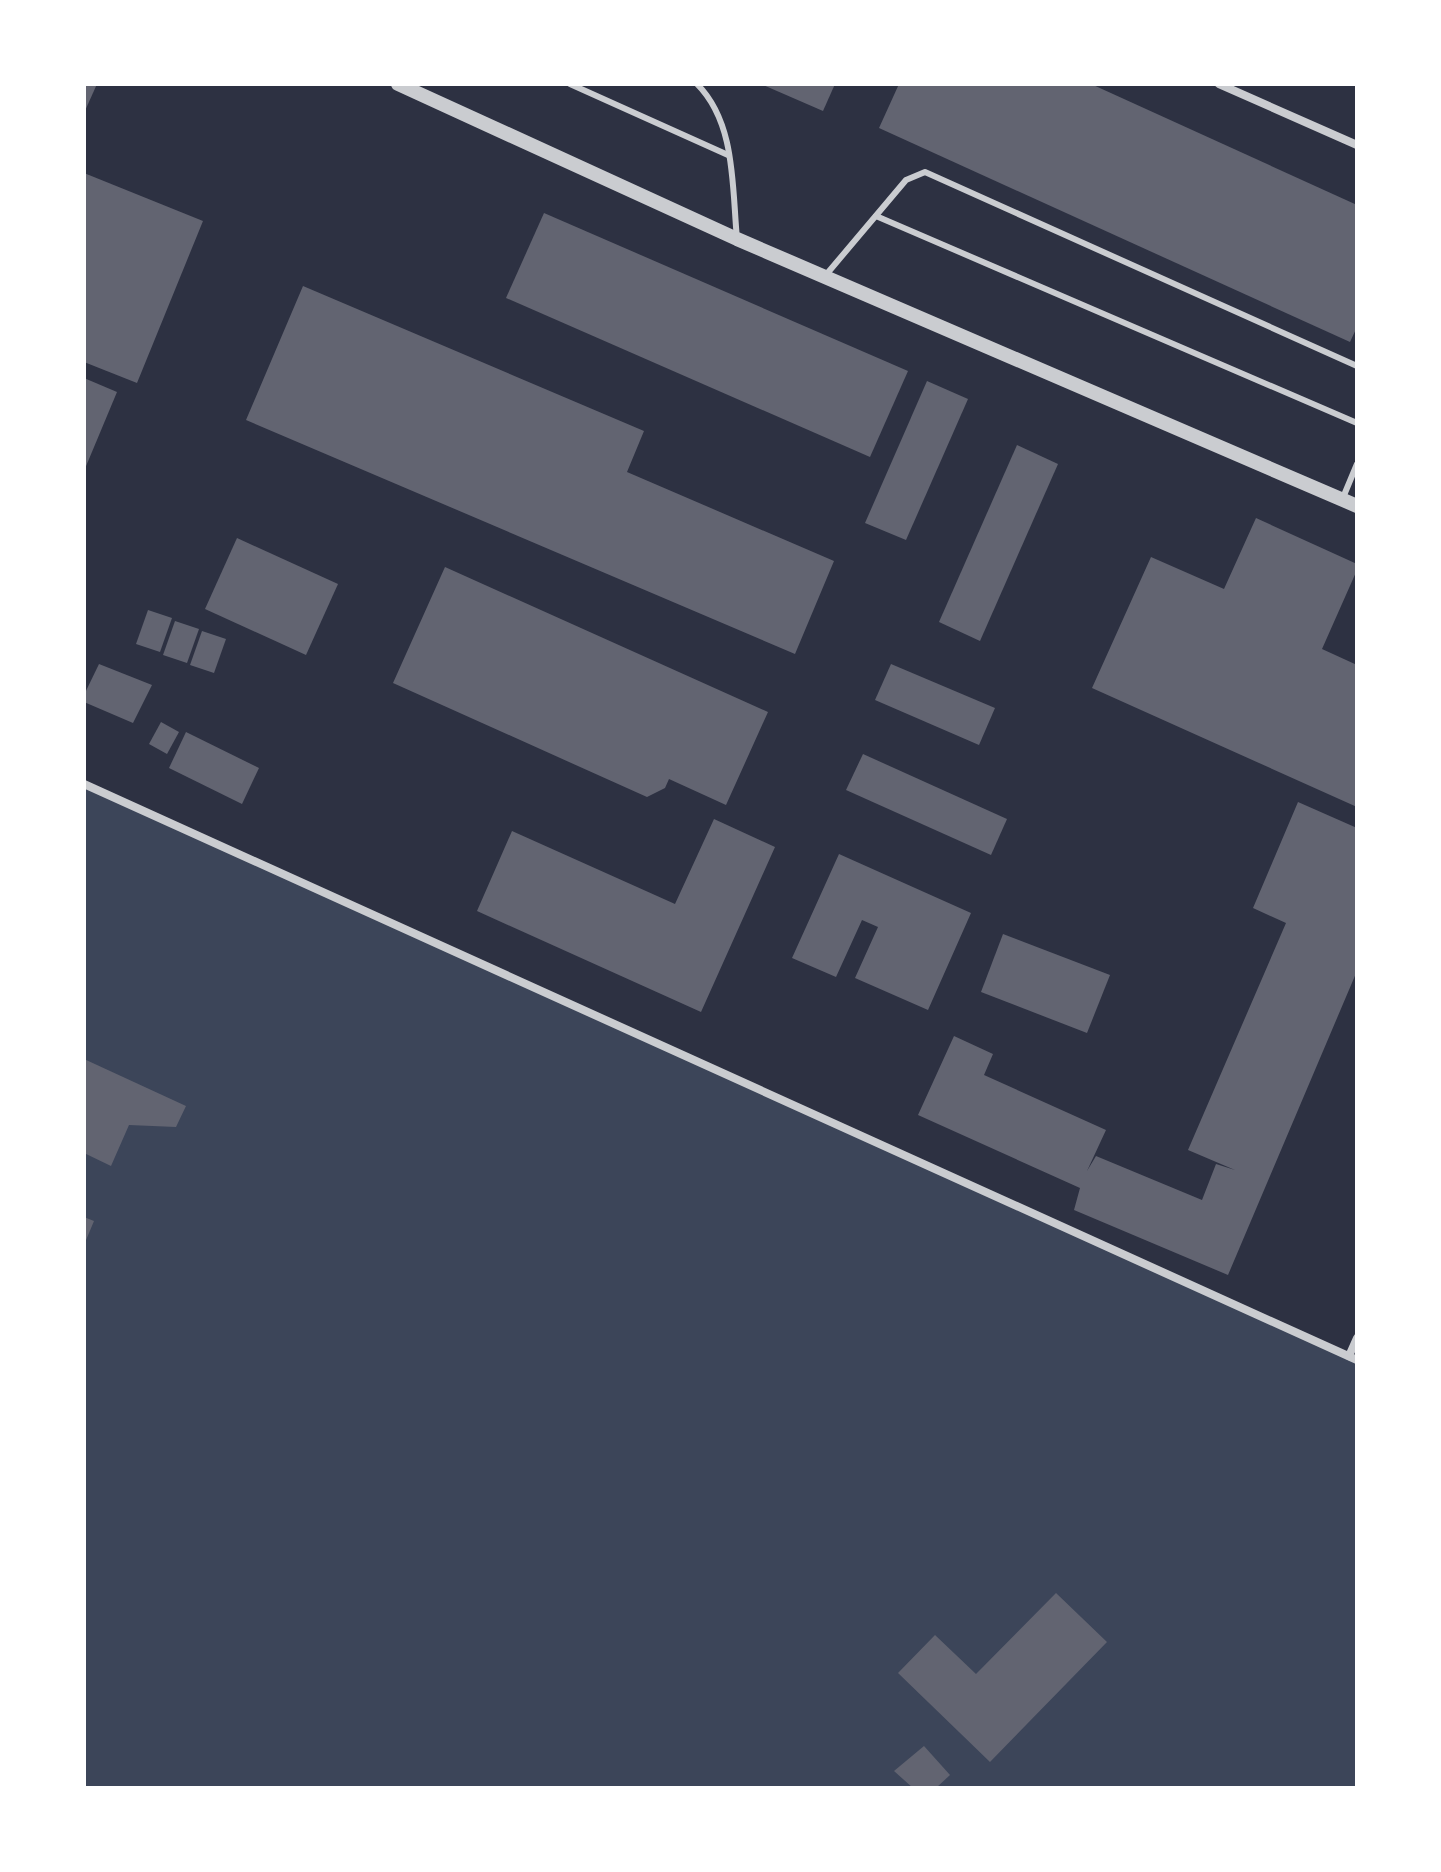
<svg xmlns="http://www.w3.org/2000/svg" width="1441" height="1872" viewBox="0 0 1441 1872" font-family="'Archivo Narrow',sans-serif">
  <rect width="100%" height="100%" fill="#2d3142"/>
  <path fill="#3c4559" d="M88,786L1357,1360V1788H84V793Z"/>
  <g fill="#626471">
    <path d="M84,84H97L84,113Z"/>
    <path d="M761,84H835L823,111Z"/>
    <path d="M899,84H1091L1357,205V327L1350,342L879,128Z"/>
    <path d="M84,173L203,221L137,383L84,362Z"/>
    <path d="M544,213L908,371L870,457L506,298Z"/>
    <path d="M303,286L644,431L627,472L834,561L795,654L246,420Z"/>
    <path d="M84,378L117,392L84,471Z"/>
    <path d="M927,381L968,399L906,540L865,523Z"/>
    <path d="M1017,445L1058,464L980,641L939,622Z"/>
    <path d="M1256,518L1357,564V570L1322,649L1357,665V807L1092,688L1151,557L1224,589Z"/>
    <path d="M237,538L338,584L306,655L205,609Z"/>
    <path d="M445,567L768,712L726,805L669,779L665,788L647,797L393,683Z"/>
    <path d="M148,610L172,618L160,652L136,644Z"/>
    <path d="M175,621L199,629L187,663L163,655Z"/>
    <path d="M202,631L226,639L214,673L190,665Z"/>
    <path d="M99,664L152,685L133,723L84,702V695Z"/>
    <path d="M891,664L995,708L979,745L875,700Z"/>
    <path d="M161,722L179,732L167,754L149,744Z"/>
    <path d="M186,732L259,768L242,804L169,768Z"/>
    <path d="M863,754L1007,819L991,855L846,790Z"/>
    <path d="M1298,802L1357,828V971L1228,1275L1074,1210L1080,1188L918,1115L954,1036L993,1054L984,1075L1106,1130L1087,1171L1096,1156L1202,1200L1216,1164L1235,1170L1188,1150L1286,923L1253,908Z"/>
    <path d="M714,819L775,847L701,1012L477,911L512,831L675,904Z"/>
    <path d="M839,854L971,913L928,1010L855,978L878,927L862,920L836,977L792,958Z"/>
    <path d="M1003,934L1110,975L1087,1033L981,992Z"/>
    <path d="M84,1059L186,1106L176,1127L129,1125L111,1166L84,1153Z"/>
    <path d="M84,1217L94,1221L84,1245Z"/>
    <path d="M1056,1593L1107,1642L990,1762L898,1673L935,1635L976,1674Z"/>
    <path d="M924,1746L950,1775L936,1788H913L894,1771Z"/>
  </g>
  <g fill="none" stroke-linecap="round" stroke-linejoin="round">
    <g stroke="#caccd0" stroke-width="6">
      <path d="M570,84L728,155"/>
      <path d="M697,84C736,123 732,187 737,239"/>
      <path d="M876,216L1357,423"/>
      <path d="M825,276L906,180L925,172L1357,366"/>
      <path d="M1342,500L1357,464"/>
    </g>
    <g stroke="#caccd0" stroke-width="8">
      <path d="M1219,84L1357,145"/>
      <path d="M84,784L1357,1360"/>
      <path d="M1349,1356L1357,1338"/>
    </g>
    <path stroke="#caccd0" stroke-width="14" d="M398,84L737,239L1357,506"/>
  </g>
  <rect width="1441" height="1872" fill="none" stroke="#ffffff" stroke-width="172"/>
</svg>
